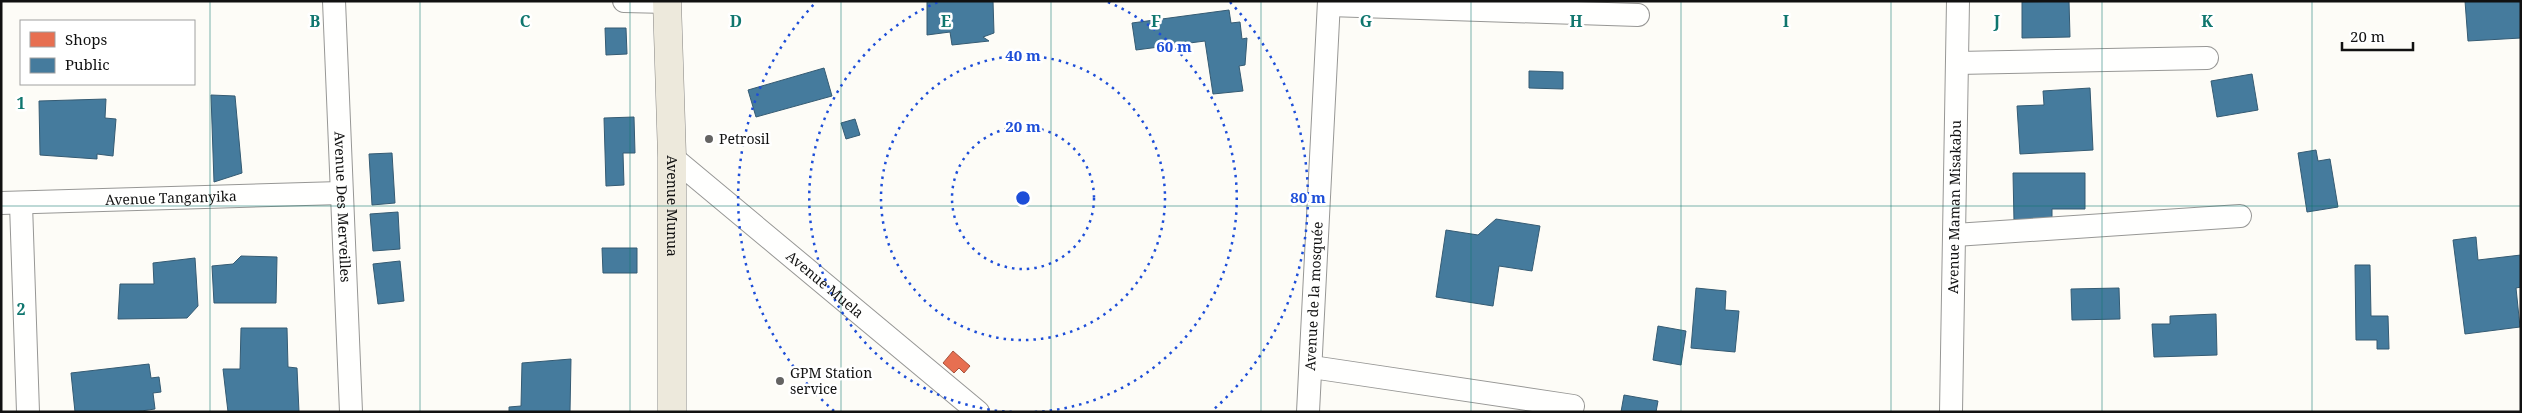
<svg xmlns="http://www.w3.org/2000/svg" width="2522" height="413" viewBox="0 0 2522 413" font-family="'Noto Serif',serif">
  <rect width="100%" height="100%" fill="#fdfcf7"/>
  <path fill="#e76f51" stroke="#a7533e" d="M953,351L970,366L964,373L959,368L954,373L943,363Z"/>
  <g fill="#457b9d" stroke="#355b73">
    <path d="M927,1H993L994,33L983,37L989,41L952,45L950,32L927,35Z"/>
    <path d="M2069,1L2070,37L2022,38V2Z"/>
    <path d="M2465,1H2521V38L2468,41Z"/>
    <path d="M1229,10L1231,23L1240,22L1242,39L1247,38L1245,65L1239,66L1243,91L1213,94L1205,41L1136,50L1132,23Z"/>
    <path d="M605,28H626L627,54L606,55Z"/>
    <path d="M824,68L832,96L756,117L748,90Z"/>
    <path d="M1529,71L1563,72V89L1529,88Z"/>
    <path d="M2252,74L2258,110L2217,117L2211,81Z"/>
    <path d="M2090,88L2093,150L2020,154L2017,106L2044,105L2043,91Z"/>
    <path d="M211,95L235,96L242,173L214,182Z"/>
    <path d="M106,99L105,118L116,119L113,156L97,154V159L40,155L39,101Z"/>
    <path d="M634,117L635,153H623L624,185L606,186L604,118Z"/>
    <path d="M855,119L860,135L846,139L841,123Z"/>
    <path d="M2316,150L2318,161L2330,159L2338,207L2307,212L2298,153Z"/>
    <path d="M392,153L395,203L372,205L369,154Z"/>
    <path d="M2013,173H2085V209H2052V221H2014Z"/>
    <path d="M398,212L400,249L373,251L370,214Z"/>
    <path d="M1496,219L1540,226L1532,271L1499,266L1493,306L1436,297L1446,230L1478,235Z"/>
    <path d="M2476,237L2478,260L2521,255V287L2516,288L2520,327L2465,334L2453,240Z"/>
    <path d="M602,248H637V273H603Z"/>
    <path d="M241,256L277,257L276,303H214L212,266L233,264Z"/>
    <path d="M195,258L198,306L187,318L118,319L120,284H154L153,263Z"/>
    <path d="M400,261L404,301L378,304L373,264Z"/>
    <path d="M2355,265H2370L2371,316H2388L2389,349H2377V340H2356Z"/>
    <path d="M1696,288L1726,291L1725,310L1739,311L1735,352L1691,348Z"/>
    <path d="M2119,288L2120,319L2072,320L2071,289Z"/>
    <path d="M2216,314L2217,355L2154,357L2152,324H2170V316Z"/>
    <path d="M1658,326L1686,331L1681,365L1653,360Z"/>
    <path d="M241,328H287L288,367L297,368L299,412H228L223,369H240Z"/>
    <path d="M571,359L570,412H509V407L521,406L522,363Z"/>
    <path d="M149,364L151,378L159,377L161,392L153,393L155,409L134,412H75L71,373Z"/>
    <path d="M1624,395L1658,401L1656,412H1621Z"/>
  </g>
  <g fill="none" stroke-linecap="round" stroke-linejoin="round">
    <g stroke="#979795" stroke-width="24">
      <g id="minor">
        <path id="s1" d="M334,1L351,412"/>
        <path d="M624,1L667,2"/>
        <path d="M1329,5L1638,15"/>
        <path d="M1957,63L2207,58"/>
        <path id="s2" d="M672,157L978,412"/>
        <path id="s3" d="M1,203L340,193"/>
        <path d="M21,204L28,412"/>
        <path d="M1955,235L2240,216"/>
        <path d="M1312,367L1573,406"/>
        <path id="s4" d="M1308,412L1329,1"/>
        <path id="s5" d="M1951,412L1958,1"/>
      </g>
    </g>
    <g stroke="#858482" stroke-width="29">
      <g id="major">
        <path id="s6" d="M667,1L672,157V412"/>
      </g>
    </g>
    <use href="#minor" stroke="#fffffe" stroke-width="22"/>
    <use href="#major" stroke="#ede9dc" stroke-width="28"/>
  </g>
  <path fill="none" stroke="#0f766e" stroke-width="1" stroke-opacity="0.55" d="M210,1V412M420,1V412M630,1V412M841,1V412M1051,1V412M1261,1V412M1471,1V412M1681,1V412M1891,1V412M2102,1V412M2312,1V412M1,206H2521"/>
  <g fill="none" stroke="#1d4ed8" stroke-width="2.5" stroke-dasharray="2.5 5">
    <circle cx="1023" cy="198" r="71"/>
    <circle cx="1023" cy="198" r="142"/>
    <path d="M1012 412A214 214 0 0 1 938 2M1108 2A214 214 0 0 1 1034 412"/>
    <path d="M834 411A285 285 0 0 1 816 2M1230 2A285 285 0 0 1 1212 411"/>
  </g>
  <g fill="#646362" stroke="#fff" stroke-width="2">
    <circle cx="709" cy="139" r="5"/>
    <circle cx="780" cy="381" r="5"/>
  </g>
  <g text-anchor="middle" stroke-width="5" stroke-linejoin="round" paint-order="stroke">
    <g font-size="14" fill="#111" stroke="#fff" text-anchor="start">
      <text x="719" y="144">Petrosil</text>
      <text x="790" y="378">GPM Station<tspan x="790" dy="16">service</tspan></text>
    </g>
    <g font-size="14" fill="#111" stroke="#fff">
      <text dy="5" stroke="none"><textPath href="#s3" startOffset="170">Avenue Tanganyika</textPath></text>
      <text dy="5" stroke="none"><textPath href="#s6" startOffset="205">Avenue Munua</textPath></text>
      <text dy="5" stroke="none"><textPath href="#s1" startOffset="206">Avenue Des Merveilles</textPath></text>
      <text dy="5" stroke="none"><textPath href="#s5" startOffset="205">Avenue Maman Misakabu</textPath></text>
      <text dy="5" stroke="none"><textPath href="#s2" startOffset="199">Avenue Muela</textPath></text>
      <text dy="5" stroke="none"><textPath href="#s4" startOffset="116">Avenue de la mosquée</textPath></text>
    </g>
  </g>
  <g font-size="16" text-anchor="middle" font-weight="bold" fill="#0f766e" stroke="#fff" stroke-width="5" stroke-linejoin="round" paint-order="stroke">
    <text x="315" y="27">B</text>
    <text x="525" y="27">C</text>
    <text x="736" y="27">D</text>
    <text x="946" y="27">E</text>
    <text x="1156" y="27">F</text>
    <text x="1366" y="27">G</text>
    <text x="1576" y="27">H</text>
    <text x="1786" y="27">I</text>
    <text x="1997" y="27">J</text>
    <text x="2207" y="27">K</text>
    <text x="21" y="109">1</text>
    <text x="21" y="315">2</text>
  </g>
  <circle cx="1023" cy="198" r="8" fill="#1d4ed8" stroke="#fff" stroke-width="2.5"/>
  <g font-size="15" text-anchor="middle" font-weight="bold" fill="#1d4ed8" stroke="#fff" stroke-width="5" stroke-linejoin="round" paint-order="stroke">
    <text x="1174" y="52">60 m</text>
    <text x="1023" y="61">40 m</text>
    <text x="1023" y="132">20 m</text>
    <text x="1308" y="203">80 m</text>
  </g>
  <rect width="2522" height="413" fill="none" stroke="#111111" stroke-width="5"/>
  <rect x="20" y="20" width="175" height="65" fill="#ffffff" stroke="#a0a0a0"/>
  <rect x="30" y="32" width="25" height="15" fill="#e76f51" stroke="#a0a0a0"/>
  <text x="65" y="45" font-size="15" fill="#111111">Shops</text>
  <rect x="30" y="58" width="25" height="15" fill="#457b9d" stroke="#a0a0a0"/>
  <text x="65" y="70" font-size="15" fill="#111111">Public</text>
  <path d="M2342 42v8h71v-8" fill="none" stroke="#111111" stroke-width="2.5"/>
  <text x="2350" y="42" font-size="15" fill="#111111" stroke="#ffffff" stroke-width="4" paint-order="stroke">20 m</text>
</svg>
